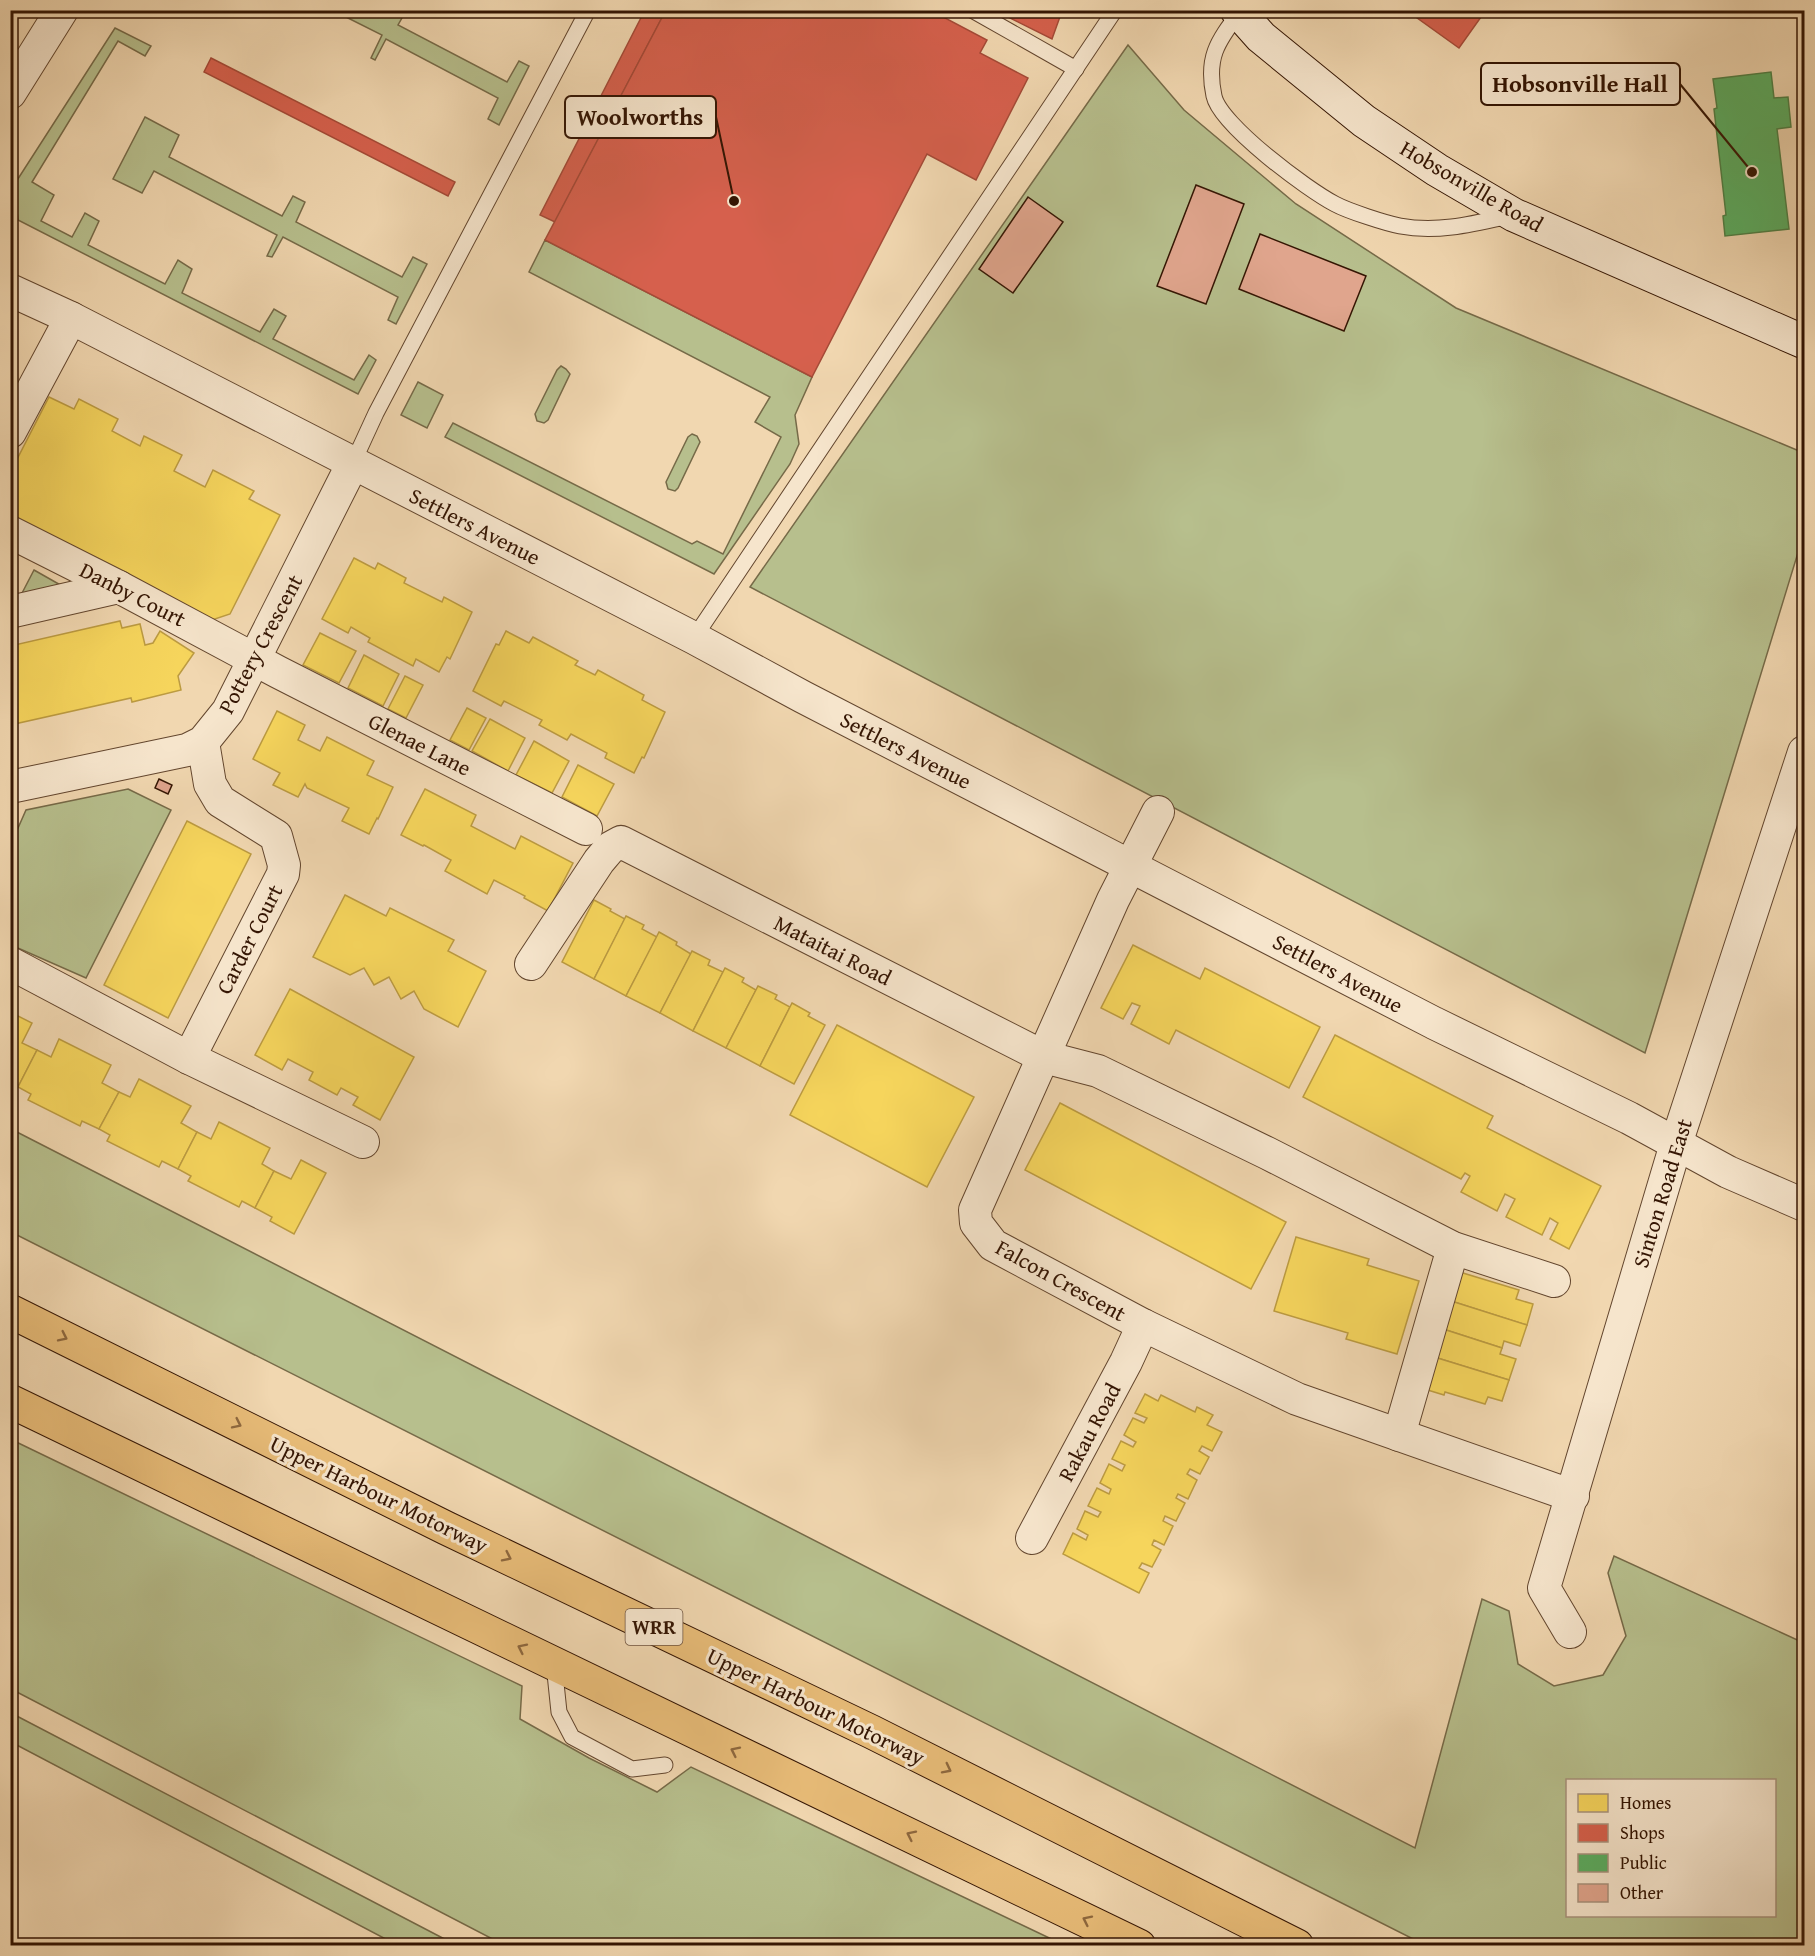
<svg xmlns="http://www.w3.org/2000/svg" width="1815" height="1956" viewBox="0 0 1815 1956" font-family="'Gentium Book Plus',serif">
  <rect width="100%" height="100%" fill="#f1d7b0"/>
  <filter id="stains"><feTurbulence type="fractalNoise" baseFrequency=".00333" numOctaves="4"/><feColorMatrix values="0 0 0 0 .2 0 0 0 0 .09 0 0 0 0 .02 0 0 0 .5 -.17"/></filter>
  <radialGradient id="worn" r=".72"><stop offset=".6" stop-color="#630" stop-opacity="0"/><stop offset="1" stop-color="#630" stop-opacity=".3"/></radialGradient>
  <g fill="#b7bf8d" stroke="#766a48" stroke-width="1.5" fill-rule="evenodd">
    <path d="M334,11H377L386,15L389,11H406L398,25L507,82L519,61L529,66L499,125L488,119L498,98L386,39L375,60L371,58L382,35Z"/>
    <path d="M115,28L151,46L145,56L118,41L32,182L54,195L41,221L72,237L85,213L99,221L88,245L165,284L178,260L192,269L182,293L260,332L274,309L286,316L273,339L354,380L369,355L376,360L358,394L18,220L14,185Z"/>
    <path d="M1128,45L1184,110L1296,204L1456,308L1804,453V533L1645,1053L750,587Z"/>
    <path d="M145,117L179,135L169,157L282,216L293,196L305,202L296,222L402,277L413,257L427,264L396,324L388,320L398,297L283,237L272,257L267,256L277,235L154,171L142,193L113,179Z"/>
    <path d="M545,240L812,377L795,415L799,444L790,464L714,574L445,437L453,423L692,544L697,541L723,554L781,437L755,422L770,397L529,272Z"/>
    <path d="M561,366L566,369L570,374L548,420L544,423L537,421L535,414L557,370Z"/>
    <path d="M418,382L443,395L427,428L401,415Z"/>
    <path d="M692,434L697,436L700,442L678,488L675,491L668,489L666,482L688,437Z"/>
    <path d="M34,570L64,587L11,599L10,589L21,595Z"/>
    <path d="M128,789L171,810L86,978L11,945V844L26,810Z"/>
    <path d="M11,1129L1415,1848L1482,1599L1509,1611L1518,1664L1554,1686L1603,1675L1626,1636L1608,1573L1614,1556L1804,1643V1945H1425L11,1232ZM1568,1780H1774V1916H1568Z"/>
    <path d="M10,1439L522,1686L520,1719L589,1758L657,1792L691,1767L1064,1945H504L11,1689Z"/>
    <path d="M11,1713L456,1945H397L11,1742Z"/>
  </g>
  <g fill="#f6d55c" stroke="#bc9b41" stroke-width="1.5">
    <path d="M49,397L74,409L79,399L118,419L112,431L140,446L144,436L182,455L174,471L205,487L213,470L254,491L249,499L280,515L230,614L212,620L10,520V473Z"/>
    <path d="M354,558L375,569L378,563L406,578L404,583L442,602L444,597L472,612L450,659L447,657L439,672L416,659L413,666L368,642L370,638L351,627L348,633L322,619Z"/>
    <path d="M120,621L122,628L140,624L145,645L153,643L160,631L194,653L178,676L181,690L132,702L131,698L10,725V646Z"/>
    <path d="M506,631L529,643L533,637L578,661L575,665L595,675L598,670L644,695L642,700L665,712L644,758L642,757L634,773L605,758L607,753L571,734L567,740L539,725L542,720L504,701L501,706L473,691L496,644L499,645Z"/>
    <path d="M320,633L356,651L339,683L303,665Z"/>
    <path d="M364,655L399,674L383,706L348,688Z"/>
    <path d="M405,676L423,685L406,718L388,709Z"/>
    <path d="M467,708L486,718L469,750L450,740Z"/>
    <path d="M277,711L305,725L298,740L320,751L327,737L374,761L367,775L393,787L378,819L377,818L369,834L342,821L349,808L307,788L305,784L298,797L273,785L280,773L253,759Z"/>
    <path d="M490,719L525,738L508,771L472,751Z"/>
    <path d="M534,741L569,761L552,793L516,775Z"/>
    <path d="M578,765L614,784L597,816L562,797Z"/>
    <path d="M425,789L476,815L471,826L515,849L521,836L573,863L548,911L524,898L525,896L494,880L487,894L445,871L451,860L424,845L423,846L401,835Z"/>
    <path d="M187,821L251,854L168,1018L104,985Z"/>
    <path d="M345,895L386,916L390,908L454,940L448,951L486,971L458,1027L424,1009L414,991L401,999L389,977L374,985L364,968L350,975L313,957Z"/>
    <path d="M594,900L611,909L610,911L625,919L594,979L562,962Z"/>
    <path d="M626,916L644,925L642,929L657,937L626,996L594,979Z"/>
    <path d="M659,932L677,942L676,945L691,954L660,1013L626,996Z"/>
    <path d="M1133,945L1200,979L1205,968L1320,1027L1289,1088L1176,1030L1169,1044L1131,1024L1140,1006L1132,1003L1123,1019L1101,1008Z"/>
    <path d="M692,951L710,960L708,965L723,972L693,1031L660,1013Z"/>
    <path d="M725,968L744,978L742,982L756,990L726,1048L693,1031Z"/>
    <path d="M758,986L777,995L775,999L790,1007L760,1066L726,1048Z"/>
    <path d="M290,989L414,1057L380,1120L353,1105L358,1097L341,1088L337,1095L309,1080L313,1072L288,1059L282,1070L255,1055Z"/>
    <path d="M792,1003L810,1013L808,1016L825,1025L794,1084L760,1066Z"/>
    <path d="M10,1012L32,1023L22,1043L37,1050L18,1087L10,1084Z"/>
    <path d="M837,1025L974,1097L927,1187L790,1115Z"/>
    <path d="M1335,1035L1493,1116L1487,1128L1601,1186L1569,1249L1550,1239L1558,1223L1550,1218L1542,1235L1506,1217L1515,1199L1505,1194L1497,1211L1461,1192L1470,1176L1465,1173L1461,1179L1303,1097Z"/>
    <path d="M59,1039L111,1065L102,1083L119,1092L99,1129L82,1121L80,1126L28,1100L31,1094L18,1087L37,1050L51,1057Z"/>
    <path d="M139,1079L191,1106L181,1123L197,1132L178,1169L162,1161L159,1167L107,1141L110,1135L99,1129L119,1092L130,1097Z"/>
    <path d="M1060,1103L1286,1222L1251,1289L1025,1170Z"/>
    <path d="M219,1122L270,1148L262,1164L274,1171L255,1208L242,1201L239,1207L188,1181L191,1176L178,1169L197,1132L211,1139Z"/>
    <path d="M301,1160L326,1173L294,1234L270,1221L272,1217L255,1208L274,1171L291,1179Z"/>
    <path d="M1296,1237L1369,1259L1367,1265L1419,1281L1397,1354L1346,1339L1348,1333L1274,1311Z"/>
    <path d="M1458,1269L1463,1273L1519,1290L1516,1299L1533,1304L1527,1325L1448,1300Z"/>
    <path d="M1448,1300L1527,1325L1520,1346L1504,1341L1502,1348L1440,1328Z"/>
    <path d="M1440,1328L1502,1348L1500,1354L1516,1359L1509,1380L1431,1356Z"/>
    <path d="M1431,1356L1509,1380L1502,1401L1488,1397L1485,1404L1445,1392L1444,1395L1421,1388Z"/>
    <path d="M1145,1394L1158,1401L1161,1395L1195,1412L1197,1407L1213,1415L1207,1425L1222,1432L1212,1451L1202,1446L1199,1451L1209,1457L1200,1474L1190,1469L1187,1474L1197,1480L1188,1499L1178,1494L1176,1498L1185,1503L1176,1521L1165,1516L1163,1521L1173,1526L1164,1545L1154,1540L1152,1545L1161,1550L1152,1567L1142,1563L1139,1568L1149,1573L1139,1593L1063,1554L1073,1533L1086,1540L1088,1535L1077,1529L1085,1511L1098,1517L1101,1512L1088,1506L1097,1488L1109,1494L1111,1489L1100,1483L1109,1464L1122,1471L1125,1465L1112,1459L1121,1441L1133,1447L1136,1442L1124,1435L1133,1418L1144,1423L1147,1418L1135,1413Z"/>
  </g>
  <g fill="#d6604d" stroke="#a54a37" stroke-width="1.5">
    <path d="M645,10H666L555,222L540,215Z"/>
    <path d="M666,10H930L987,40L980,53L1028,78L976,180L927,154L812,377L545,240Z"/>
    <path d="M994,10H1058L1061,14L1052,39Z"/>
    <path d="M1406,10H1486L1459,48Z"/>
    <path d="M211,58L455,182L448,196L204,72Z"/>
  </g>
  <path fill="#5aae61" stroke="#4f8045" stroke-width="1.5" d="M1771,72L1774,98L1788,97L1791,127L1777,129L1789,229L1725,236L1723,216L1726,215L1714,109L1717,108L1713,79Z"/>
  <g fill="#e0a58d" stroke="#341503" stroke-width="1.5">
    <path d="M1196,185L1244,204L1206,304L1157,286Z"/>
    <path d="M1028,197L1063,222L1013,293L979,269Z"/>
    <path d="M1260,234L1366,276L1344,331L1239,289Z"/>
    <path d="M159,779L172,785L168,794L155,788Z"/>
  </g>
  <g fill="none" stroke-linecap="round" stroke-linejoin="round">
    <g stroke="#63462e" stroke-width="17">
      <g id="service">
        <path d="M972,10L1076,69"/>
        <path d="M1239,13C1217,42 1206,58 1214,96C1220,125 1308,190 1335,204C1348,211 1385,223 1400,226C1437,233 1473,224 1509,216"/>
        <path d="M353,463L376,413L588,10"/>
        <path d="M694,638L1115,10"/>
        <path d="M554,1664L559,1712L572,1737L632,1769L665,1765"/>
      </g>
    </g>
    <g stroke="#63462e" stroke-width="34">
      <g id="minor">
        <path d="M10,93L62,10"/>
        <path d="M10,290L71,318L694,638L803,697L1434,1023L1629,1118L1728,1172L1804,1205"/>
        <path d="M10,432L71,318"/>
        <path d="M10,532L119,587L278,672L586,829"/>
        <path d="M10,612L119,587"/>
        <path d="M10,787L187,750L203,742L228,711L353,463"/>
        <path d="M1158,812L1113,900L975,1210L976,1223L993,1245L1143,1325L1297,1399L1573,1496"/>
        <path d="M10,963L189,1058L363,1142"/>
        <path d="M531,964L599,861L610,848L621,842L1044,1057L1098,1071L1267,1153L1453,1248L1554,1281"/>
        <path d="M189,1058L283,874L284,865L276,836L220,801L210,784L203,742"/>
        <path d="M1399,1435L1453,1248"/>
        <path d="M1032,1538L1126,1362L1143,1325"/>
        <path d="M1570,1632L1544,1588L1676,1144L1804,752"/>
      </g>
    </g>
    <g stroke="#341503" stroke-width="35">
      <path id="secondary" d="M1237,10L1261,37L1364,121L1437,170L1514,215L1804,342"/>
    </g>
    <g stroke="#341503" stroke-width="35">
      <g id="motorway">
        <path d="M10,1311L446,1528L872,1732L1297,1946"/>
        <path d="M10,1401L1139,1946"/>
      </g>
    </g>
    <use href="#service" stroke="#f6e5cc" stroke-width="15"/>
    <use href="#minor" stroke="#f6e5cc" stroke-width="32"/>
    <use href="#secondary" stroke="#f6e5cc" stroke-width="33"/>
    <use href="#motorway" stroke="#e8bc78" stroke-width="33"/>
  </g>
  <defs><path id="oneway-chevron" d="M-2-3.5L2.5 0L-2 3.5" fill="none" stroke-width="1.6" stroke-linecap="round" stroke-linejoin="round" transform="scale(1.5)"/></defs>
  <g stroke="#8e683e">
    <use href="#oneway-chevron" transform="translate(63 1337) rotate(26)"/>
    <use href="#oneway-chevron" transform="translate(237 1424) rotate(26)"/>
    <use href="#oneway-chevron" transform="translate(507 1557) rotate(26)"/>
    <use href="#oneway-chevron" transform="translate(522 1648) rotate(-154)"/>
    <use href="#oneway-chevron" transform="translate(735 1751) rotate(-154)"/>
    <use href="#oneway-chevron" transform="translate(947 1769) rotate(27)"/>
    <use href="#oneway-chevron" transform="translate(911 1835) rotate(-154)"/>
    <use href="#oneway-chevron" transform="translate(1087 1920) rotate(-154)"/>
  </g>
  <g text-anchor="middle" stroke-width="6" stroke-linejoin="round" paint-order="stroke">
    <rect fill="#f6e5cc" stroke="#6e533f" stroke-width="1.5" x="625.5" y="1609" width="57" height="36" rx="4.5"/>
    <g font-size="21" font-weight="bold" fill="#341503">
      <text x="654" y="1634">WRR</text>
    </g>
    <g font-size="22" fill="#341503" stroke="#f6e5cc">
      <text transform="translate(1472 186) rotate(30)" y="8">Hobsonville Road</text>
      <text transform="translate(475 526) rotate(27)" y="8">Settlers Avenue</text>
      <text transform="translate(133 594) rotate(27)" y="8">Danby Court</text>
      <text transform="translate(260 644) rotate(-62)" y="8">Pottery Crescent</text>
      <text transform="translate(420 744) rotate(27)" y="8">Glenae Lane</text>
      <text transform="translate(906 750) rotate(27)" y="8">Settlers Avenue</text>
      <text transform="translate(249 939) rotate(-63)" y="8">Carder Court</text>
      <text transform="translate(833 950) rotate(27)" y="8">Mataitai Road</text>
      <text transform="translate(1338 973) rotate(28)" y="8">Settlers Avenue</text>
      <text transform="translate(1662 1193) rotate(-73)" y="8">Sinton Road East</text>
      <text transform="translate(1061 1280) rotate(29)" y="8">Falcon Crescent</text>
      <text transform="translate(1089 1432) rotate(-62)" y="8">Rakau Road</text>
      <text transform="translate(379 1494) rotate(26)" y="8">Upper Harbour Motorway</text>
      <text transform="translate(816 1706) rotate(26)" y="8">Upper Harbour Motorway</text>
    </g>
  </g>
  <path fill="none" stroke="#341503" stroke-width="2" d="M1752 172L1680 84M734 201L716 117"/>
  <g fill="#341503" stroke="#f6e5cc" stroke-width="2">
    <circle cx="1752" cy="172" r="6"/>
    <circle cx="734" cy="201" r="6"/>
  </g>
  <g fill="#f6e5cc" stroke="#341503" stroke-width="2">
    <rect x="1481" y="63" width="199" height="42" rx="6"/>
    <rect x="565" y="96" width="151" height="42" rx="6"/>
  </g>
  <g font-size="24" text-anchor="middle" font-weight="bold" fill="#341503">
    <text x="1580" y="92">Hobsonville Hall</text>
    <text x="640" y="125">Woolworths</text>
  </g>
  <rect width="1815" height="1956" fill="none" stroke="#f1d7b0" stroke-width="36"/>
  <rect x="12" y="12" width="1791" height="1932" fill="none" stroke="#341503" stroke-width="3"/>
  <rect x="18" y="18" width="1779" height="1920" fill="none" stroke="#341503" stroke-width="1.5"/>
  <rect x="1566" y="1779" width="210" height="138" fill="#f6e5cc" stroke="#a8927c" stroke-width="1.5"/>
  <rect x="1578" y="1794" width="30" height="18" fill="#f6d55c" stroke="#a8927c" stroke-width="1.5"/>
  <text x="1620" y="1809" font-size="18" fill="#341503">Homes</text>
  <rect x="1578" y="1824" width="30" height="18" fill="#d6604d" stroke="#a8927c" stroke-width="1.5"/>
  <text x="1620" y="1839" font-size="18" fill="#341503">Shops</text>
  <rect x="1578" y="1854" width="30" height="18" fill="#5aae61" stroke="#a8927c" stroke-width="1.5"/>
  <text x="1620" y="1869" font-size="18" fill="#341503">Public</text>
  <rect x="1578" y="1884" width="30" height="18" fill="#e0a58d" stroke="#a8927c" stroke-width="1.5"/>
  <text x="1620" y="1899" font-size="18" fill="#341503">Other</text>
  <rect width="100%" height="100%" filter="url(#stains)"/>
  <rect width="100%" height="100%" fill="url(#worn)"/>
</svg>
